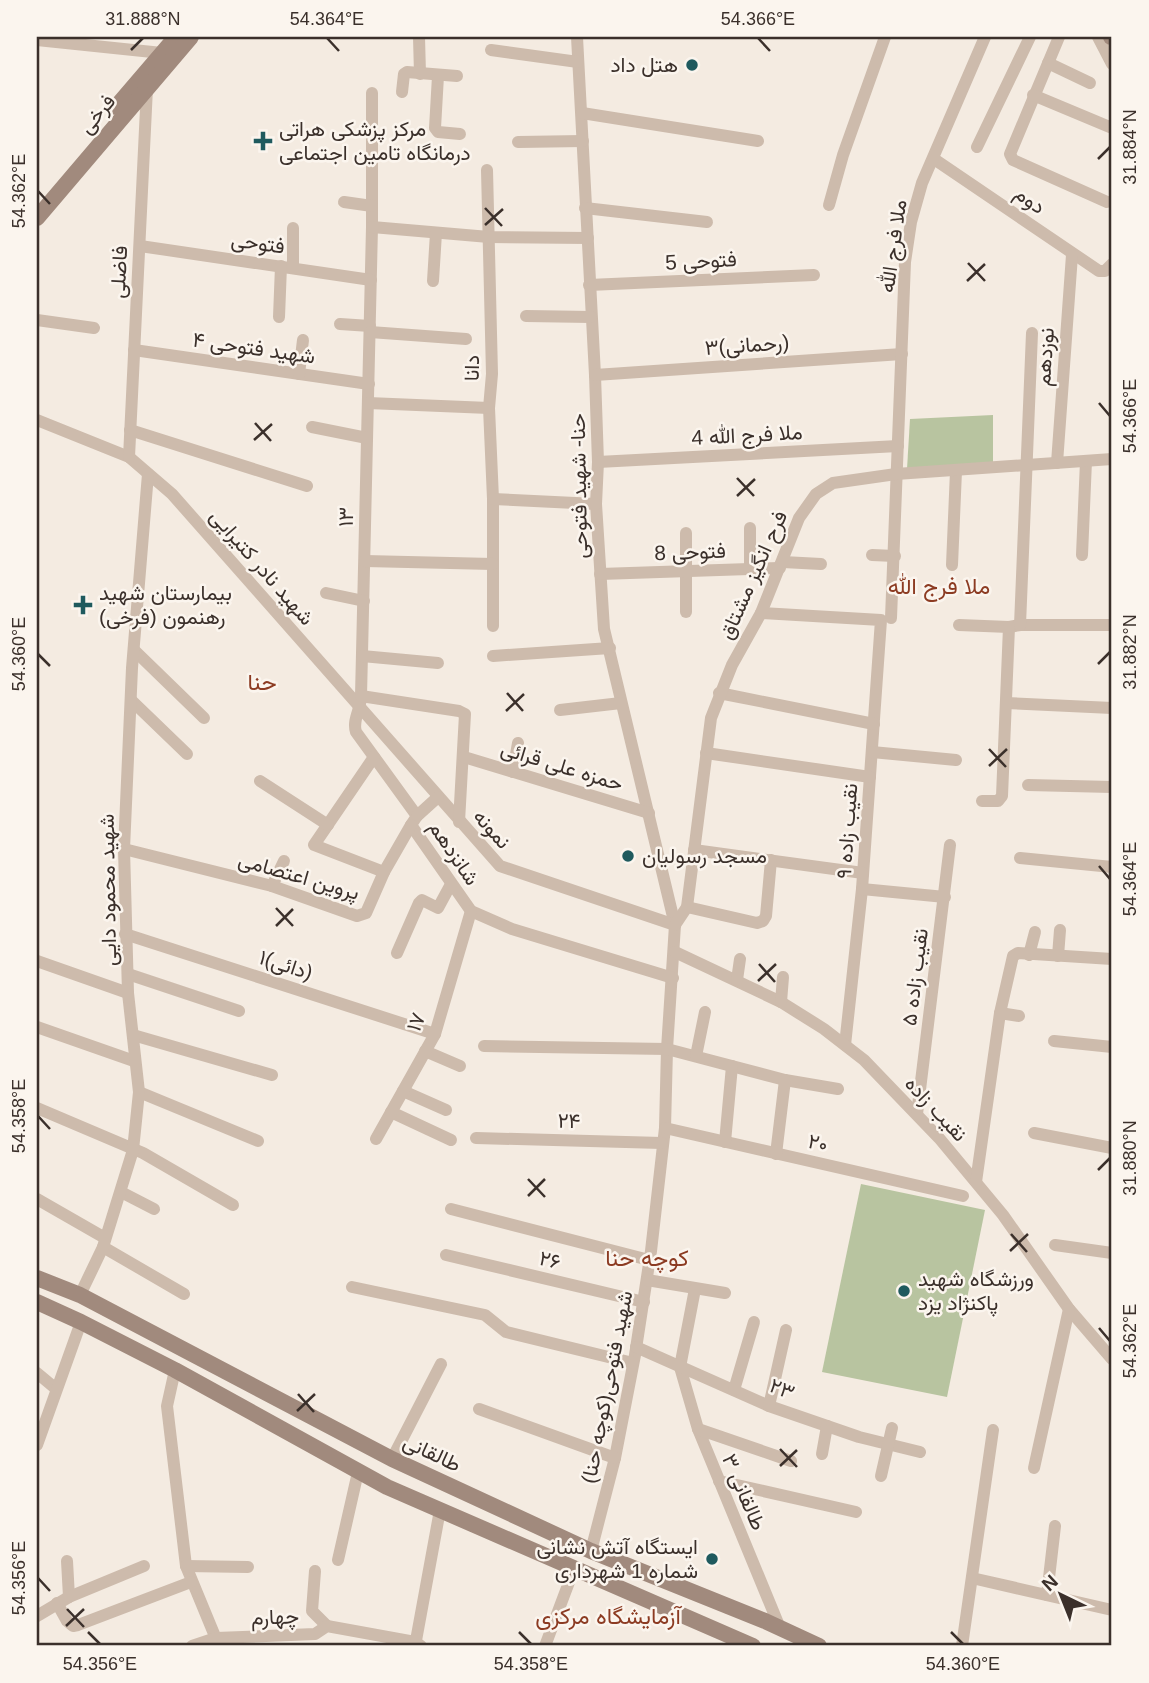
<svg xmlns="http://www.w3.org/2000/svg" width="1149" height="1683" viewBox="0 0 1149 1683" font-family="Helvetica,Vazirmatn,sans-serif">
  <rect width="100%" height="100%" fill="#f4ebe1"/>
  <g fill="#b8c4a0">
    <path d="M993,415V464L907,469L910,419Z"/>
    <path d="M861,1184L985,1210L947,1397L822,1372Z"/>
  </g>
  <g fill="none" stroke-linecap="round" stroke-linejoin="round">
    <g stroke="#cdbbac" stroke-width="12">
      <path d="M419,37L420,74"/>
      <path d="M577,37L595,375L598,462L596,504L604,629L675,925L667,1049L665,1128L651,1251L635,1355L615,1458L591,1551"/>
      <path d="M1059,37L1010,154L1013,160L1107,202"/>
      <path d="M1098,37L1112,64"/>
      <path d="M37,40L162,53"/>
      <path d="M491,50L578,62"/>
      <path d="M1048,63L1090,83"/>
      <path d="M438,76L435,128L438,132L460,134"/>
      <path d="M402,92L404,74L407,72L457,76"/>
      <path d="M372,93V227L361,696C361,709 352,720 356,732L417,816L411,825L471,911L512,929L673,978"/>
      <path d="M1033,95L1112,128"/>
      <path d="M582,113L758,141"/>
      <path d="M518,142L583,141"/>
      <path d="M977,147L1030,37"/>
      <path d="M934,159L1099,271H1105L1112,264"/>
      <path d="M487,170L492,374L489,408L493,499V626"/>
      <path d="M344,202L372,206"/>
      <path d="M829,205L843,155L885,37"/>
      <path d="M585,208L707,222"/>
      <path d="M372,227L489,237L588,238"/>
      <path d="M140,246L371,280"/>
      <path d="M293,268V228"/>
      <path d="M433,281L436,233"/>
      <path d="M589,285L814,275"/>
      <path d="M526,316L591,317"/>
      <path d="M279,317L281,266"/>
      <path d="M37,320L94,328"/>
      <path d="M340,324L370,326"/>
      <path d="M370,332L466,339"/>
      <path d="M134,350L369,384"/>
      <path d="M299,374L303,340"/>
      <path d="M595,375L902,354"/>
      <path d="M368,403L489,408"/>
      <path d="M37,420L129,457L172,494L500,866L675,925"/>
      <path d="M312,427L367,438"/>
      <path d="M130,430L307,486"/>
      <path d="M129,457L147,88"/>
      <path d="M598,462L898,446"/>
      <path d="M1057,463L1072,255"/>
      <path d="M493,499L596,504"/>
      <path d="M750,528V569"/>
      <path d="M686,533V612"/>
      <path d="M872,555L895,556"/>
      <path d="M1082,555L1086,461"/>
      <path d="M365,561L493,564"/>
      <path d="M783,562L821,564"/>
      <path d="M952,565L956,471"/>
      <path d="M600,574L780,568"/>
      <path d="M326,593L364,601"/>
      <path d="M761,613L881,620L862,889L845,1045"/>
      <path d="M891,618L905,262L911,222L922,183L985,37"/>
      <path d="M959,625L1009,627L1020,625H1112"/>
      <path d="M1020,625L1032,333"/>
      <path d="M135,651L204,718"/>
      <path d="M362,656L438,663"/>
      <path d="M493,656L610,648"/>
      <path d="M719,693L874,724"/>
      <path d="M361,696L459,711L465,714L459,822"/>
      <path d="M131,700L187,754"/>
      <path d="M1006,703L1112,708"/>
      <path d="M560,710L621,703"/>
      <path d="M872,752L956,760"/>
      <path d="M706,753L870,777"/>
      <path d="M374,757L314,845L384,872"/>
      <path d="M464,757L649,813"/>
      <path d="M513,772L518,743"/>
      <path d="M260,781L328,825"/>
      <path d="M1028,785L1112,787"/>
      <path d="M982,801H998L1002,796L1009,627"/>
      <path d="M417,816L438,797"/>
      <path d="M124,849L272,886L357,916L366,913L384,872L411,825"/>
      <path d="M694,850L863,873"/>
      <path d="M1020,858L1112,867"/>
      <path d="M272,886L284,861"/>
      <path d="M862,889L945,897"/>
      <path d="M687,907L757,923L763,921L766,916L771,860"/>
      <path d="M675,925L687,907L711,718L732,665L761,613L799,518L816,494L833,483L896,474L1112,459"/>
      <path d="M125,934L435,1034"/>
      <path d="M675,952L781,1002L824,1029L864,1060L939,1138L1003,1215L1069,1309L1112,1359"/>
      <path d="M397,953L419,903L422,900L438,908L451,884"/>
      <path d="M1029,955L1035,932"/>
      <path d="M1058,956L1060,930"/>
      <path d="M37,961L128,993"/>
      <path d="M128,974L239,1011"/>
      <path d="M737,980L740,959"/>
      <path d="M781,1002L783,977"/>
      <path d="M1000,1013L1019,1016"/>
      <path d="M37,1027L134,1061"/>
      <path d="M133,1035L272,1075"/>
      <path d="M1054,1041L1112,1047"/>
      <path d="M484,1046L667,1049L785,1080L838,1089"/>
      <path d="M425,1051L460,1066"/>
      <path d="M696,1056L705,1012"/>
      <path d="M403,1091L446,1110"/>
      <path d="M139,1092L258,1141"/>
      <path d="M37,1108L143,1153L233,1205"/>
      <path d="M391,1112L451,1140"/>
      <path d="M917,1114L950,845"/>
      <path d="M665,1128L963,1196"/>
      <path d="M1034,1133L1112,1148"/>
      <path d="M476,1138L662,1143"/>
      <path d="M376,1139L435,1034L471,911"/>
      <path d="M725,1142L732,1066"/>
      <path d="M776,1154L785,1080"/>
      <path d="M976,1182L1000,1013L1013,956L1018,953L1112,959"/>
      <path d="M121,1192L154,1209"/>
      <path d="M37,1199L105,1238"/>
      <path d="M451,1209L649,1260"/>
      <path d="M1055,1245L1112,1253"/>
      <path d="M103,1247L184,1294"/>
      <path d="M446,1255L644,1302"/>
      <path d="M647,1280L725,1293"/>
      <path d="M352,1287L485,1315L506,1332L633,1363"/>
      <path d="M695,1289L680,1367L698,1429L780,1628"/>
      <path d="M80,1295L103,1247L133,1150L139,1092L128,993L124,849L132,668L148,474"/>
      <path d="M636,1347L769,1406L859,1437L920,1452"/>
      <path d="M175,1370L167,1406L186,1566L219,1646"/>
      <path d="M37,1373L55,1388"/>
      <path d="M734,1390L754,1322"/>
      <path d="M769,1406L786,1330"/>
      <path d="M479,1409L615,1458"/>
      <path d="M698,1429L791,1461"/>
      <path d="M37,1445L81,1322"/>
      <path d="M822,1454L827,1426"/>
      <path d="M392,1459L441,1364"/>
      <path d="M1034,1468L1069,1309"/>
      <path d="M881,1476L892,1428"/>
      <path d="M719,1481L856,1512"/>
      <path d="M338,1560L358,1472"/>
      <path d="M67,1561L69,1597"/>
      <path d="M186,1566L248,1567"/>
      <path d="M315,1571L312,1611L327,1626"/>
      <path d="M972,1578L1112,1610"/>
      <path d="M1047,1595L1055,1526"/>
      <path d="M57,1603L67,1621L73,1626L78,1625L191,1582"/>
      <path d="M37,1616L69,1597L144,1566"/>
      <path d="M192,1646L216,1638L315,1634L327,1626L415,1642L421,1646"/>
      <path d="M415,1646L440,1510"/>
      <path d="M545,1646L574,1569"/>
      <path d="M962,1646L993,1430"/>
    </g>
    <g stroke="#a18a7d" stroke-width="16">
      <path d="M1111,37H1112"/>
      <path d="M116,107L176,37"/>
      <path d="M37,218L191,37"/>
      <path d="M37,1278L80,1295L392,1459L591,1551L765,1621L819,1646"/>
      <path d="M37,1302L81,1322L175,1370L387,1487L753,1646"/>
    </g>
  </g>
  <path fill="none" stroke="#3b302b" stroke-width="2.5" d="M327,38L339,51M758,38L770,51M131,50L143,38M1098,159L1110,147M38,191L50,204M485,208L502,226M485,225L503,209M968,263L985,281M967,281L985,264M1099,403L1110,416M255,423L271,441M254,440L272,424M737,478L754,496M737,496L755,479M38,654L50,666M1098,664L1110,652M507,693L523,711M506,711L524,694M989,749L1006,767M989,766L1007,749M1099,866L1110,879M276,908L293,926M276,926L293,909M759,964L775,982M758,981L776,964M38,1116L50,1129M1098,1170L1110,1158M528,1179L545,1197M528,1196L545,1179M1011,1234L1027,1252M1010,1251L1028,1234M1099,1328L1110,1341M298,1394L314,1412M297,1411L315,1394M780,1449L797,1467M780,1466L797,1450M38,1578L50,1591M67,1609L84,1627M66,1626L84,1609M88,1632L100,1644M519,1632L531,1644M951,1632L963,1644"/>
  <g fill="#1f5a5e" stroke="#fbf5ee" stroke-width="2.5">
    <circle cx="692" cy="65" r="7"/>
    <path d="M259.5 130.5h7v7h7v7h-7v7h-7v-7h-7v-7h7z"/>
    <path d="M79.5 594.5h7v7h7v7h-7v7h-7v-7h-7v-7h7z"/>
    <circle cx="628" cy="856" r="7"/>
    <circle cx="904" cy="1291" r="7"/>
    <circle cx="712" cy="1559" r="7"/>
  </g>
  <g text-anchor="middle" stroke-width="5" stroke-linejoin="round" paint-order="stroke">
    <g font-size="21" fill="#3b302b" stroke="#fbf5ee" text-anchor="start">
      <text x="678" y="72" text-anchor="end">هتل داد</text>
      <text x="279" y="136">مرکز پزشکی هراتی<tspan x="279" dy="24">درمانگاه تامین اجتماعی</tspan></text>
      <text x="99" y="600">بیمارستان شهید<tspan x="99" dy="24">رهنمون (فرخی)</tspan></text>
      <text x="642" y="863">مسجد رسولیان</text>
      <text x="918" y="1286">ورزشگاه شهید<tspan x="918" dy="24">پاکنژاد یزد</tspan></text>
      <text x="698" y="1554" text-anchor="end">ایستگاه آتش نشانی<tspan x="698" dy="24">شماره 1 شهرداری</tspan></text>
    </g>
    <g font-size="21" fill="#3b302b" stroke="#fbf5ee">
      <text transform="translate(97 114) rotate(-50)" y="7">فرخی</text>
      <text transform="translate(1030 200) rotate(36)" y="7">دوم</text>
      <text transform="translate(258 243) rotate(8)" y="7">فتوحی</text>
      <text transform="translate(893 246) rotate(-82)" y="7">ملا فرج الله</text>
      <text transform="translate(701 261) rotate(-3)" y="7">فتوحی 5</text>
      <text transform="translate(119 272) rotate(-87)" y="7">فاضلی</text>
      <text transform="translate(747 345) rotate(-4)" y="7">۳(رحمانی)</text>
      <text transform="translate(254 348) rotate(8)" y="7">شهید فتوحی ۴</text>
      <text transform="translate(1045 357) rotate(-86)" y="7">نوزدهم</text>
      <text transform="translate(472 368) rotate(-89)" y="7">دانا</text>
      <text transform="translate(747 435) rotate(-3)" y="7">4 ملا فرج الله</text>
      <text transform="translate(579 486) rotate(-91)" y="7">حنا- شهید فتوحی</text>
      <text transform="translate(346 517) rotate(-89)" y="7">۱۳</text>
      <text transform="translate(690 552) rotate(-2)" y="7">فتوحی 8</text>
      <text transform="translate(262 567) rotate(49)" y="7">شهید نادر کتیرایی</text>
      <text transform="translate(753 575) rotate(-66)" y="7">فرح انگیز مشتاق</text>
      <text transform="translate(562 766) rotate(17)" y="7">حمزه علی قرائی</text>
      <text transform="translate(492 829) rotate(48)" y="7">نمونه</text>
      <text transform="translate(847 831) rotate(-86)" y="7">نقیب زاده ۹</text>
      <text transform="translate(454 853) rotate(56)" y="7">شانزدهم</text>
      <text transform="translate(299 876) rotate(16)" y="7">پروین اعتصامی</text>
      <text transform="translate(108 890) rotate(-91)" y="7">شهید محمود دایی</text>
      <text transform="translate(286 965) rotate(18)" y="7">۱(دائی)</text>
      <text transform="translate(915 977) rotate(-83)" y="7">نقیب زاده ۵</text>
      <text transform="translate(416 1022) rotate(-69)" y="7">۱۷</text>
      <text transform="translate(936 1109) rotate(47)" y="7">نقیب زاده</text>
      <text transform="translate(569 1121) rotate(1)" y="7">۲۴</text>
      <text transform="translate(818 1143) rotate(13)" y="7">۲۰</text>
      <text transform="translate(550 1260) rotate(13)" y="7">۲۶</text>
      <text transform="translate(607 1387) rotate(-79)" y="7">(کوچه حنا)شهید فتوحی</text>
      <text transform="translate(782 1389) rotate(21)" y="7">۲۳</text>
      <text transform="translate(432 1453) rotate(25)" y="7">طالقانی</text>
      <text transform="translate(744 1492) rotate(67)" y="7">طالقانی ۳</text>
      <text transform="translate(275 1617) rotate(-2)" y="7">چهارم</text>
    </g>
    <g font-size="23" fill="#8c3b22" stroke="#fbf5ee">
      <text x="939" y="594">ملا فرج الله</text>
      <text x="262" y="690">حنا</text>
      <text x="647" y="1266">کوچه حنا</text>
      <text x="608" y="1624">آزمایشگاه مرکزی</text>
    </g>
  </g>
  <rect width="1149" height="1683" fill="none" stroke="#fbf5ee" stroke-width="77"/>
  <g transform="translate(1061 1595) rotate(317)" stroke="#fbf5ee" stroke-width="5" paint-order="stroke">
  <path d="M0-5L12 26L0 18L-12 26Z" fill="#3b302b"/>
  <text y="-10" font-size="19" font-weight="bold" text-anchor="middle" fill="#3b302b">N</text>
  </g>
  <rect x="38" y="38" width="1072" height="1606" fill="none" stroke="#3b302b" stroke-width="2.5"/>
  <g font-size="18" text-anchor="middle" fill="#3b302b">
    <text x="143" y="25">31.888°N</text>
    <text x="327" y="25">54.364°E</text>
    <text x="758" y="25">54.366°E</text>
    <text transform="translate(1130 147) rotate(-90)" y="6">31.884°N</text>
    <text transform="translate(19 191) rotate(-90)" y="6">54.362°E</text>
    <text transform="translate(1130 416) rotate(-90)" y="6">54.366°E</text>
    <text transform="translate(1130 652) rotate(-90)" y="6">31.882°N</text>
    <text transform="translate(19 654) rotate(-90)" y="6">54.360°E</text>
    <text transform="translate(1130 879) rotate(-90)" y="6">54.364°E</text>
    <text transform="translate(19 1116) rotate(-90)" y="6">54.358°E</text>
    <text transform="translate(1130 1158) rotate(-90)" y="6">31.880°N</text>
    <text transform="translate(1130 1341) rotate(-90)" y="6">54.362°E</text>
    <text transform="translate(19 1578) rotate(-90)" y="6">54.356°E</text>
    <text x="100" y="1670">54.356°E</text>
    <text x="531" y="1670">54.358°E</text>
    <text x="963" y="1670">54.360°E</text>
  </g>
</svg>
